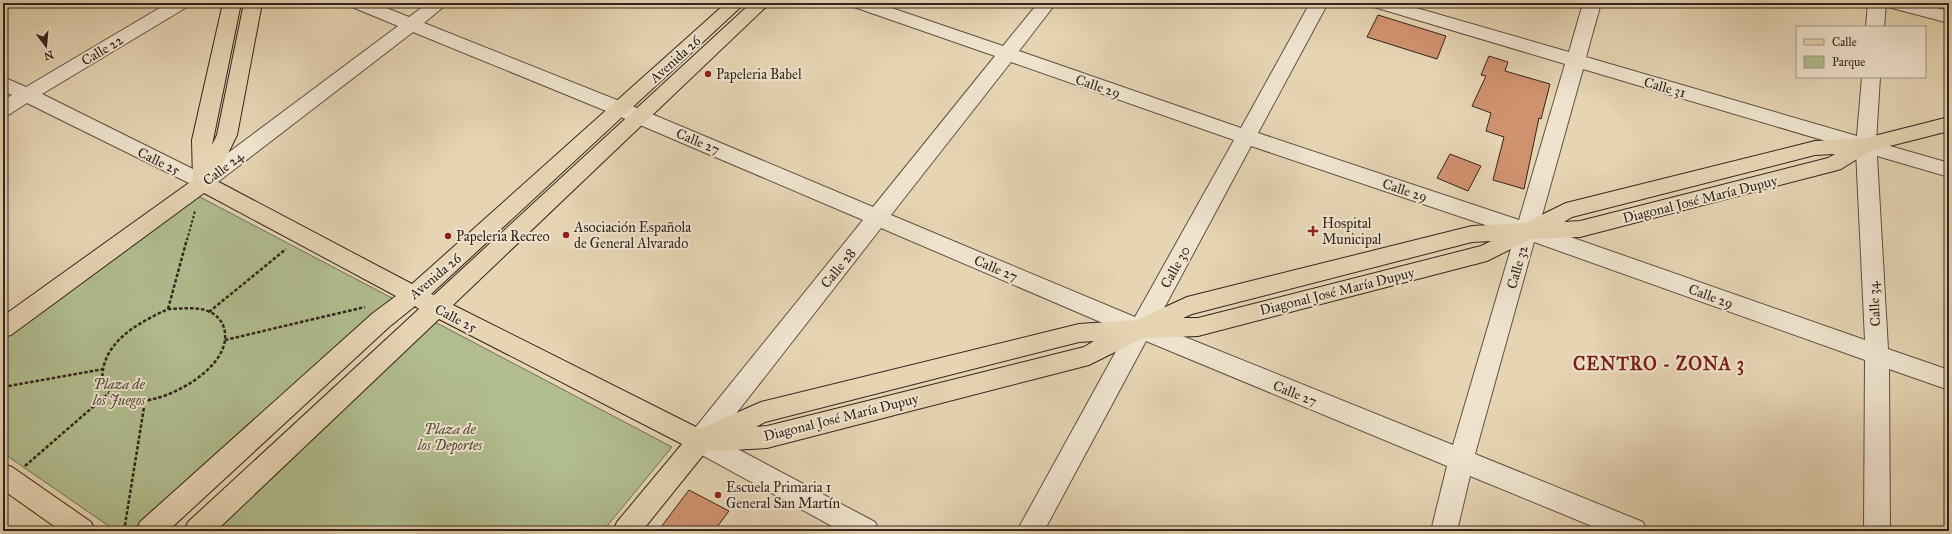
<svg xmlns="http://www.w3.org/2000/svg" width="1952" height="534" viewBox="0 0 1952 534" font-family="'IM FELL Great Primer',serif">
  <rect width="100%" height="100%" fill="#e6d4b3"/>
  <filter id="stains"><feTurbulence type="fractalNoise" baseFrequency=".005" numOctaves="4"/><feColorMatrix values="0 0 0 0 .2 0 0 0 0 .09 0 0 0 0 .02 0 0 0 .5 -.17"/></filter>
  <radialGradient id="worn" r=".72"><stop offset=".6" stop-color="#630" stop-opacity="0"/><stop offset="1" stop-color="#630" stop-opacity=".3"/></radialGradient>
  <g fill="#b1bd8f" stroke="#727056">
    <path d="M198,196L392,298L131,531H116L3,453V338Z"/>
    <path d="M435,322L672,447L603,531H211Z"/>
  </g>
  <g fill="#d0936f" stroke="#34241d">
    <path d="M1378,15L1446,36L1437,59L1367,37Z"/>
    <path d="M1489,56L1508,62L1505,71L1550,84L1541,119L1539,118L1524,189L1493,180L1504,137L1486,131L1491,113L1472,106L1486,76L1481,75Z"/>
    <path d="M1450,154L1481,166L1468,191L1437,178Z"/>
    <path d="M689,490L729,511L714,531H658Z"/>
  </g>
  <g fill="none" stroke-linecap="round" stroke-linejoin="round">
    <g stroke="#605042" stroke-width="2">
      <g id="minor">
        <path d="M168,3H190L187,7L42,94L201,173L398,26L352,7L349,3H374L409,17L428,3H448L424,23L647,112L873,207L995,56L854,7L851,3H877L1003,46L1038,3H1056L1019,51L1241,128L1310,3H1328L1258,133L1519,220L1565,64L1374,7L1371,3H1399L1569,52L1583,3H1601L1586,57L1857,136L1862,77H1880L1876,142L1949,163V177L1877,156L1888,349L1949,370V390L1889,369L1890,531H1864L1865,360L1534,242L1475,454L1643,522L1647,531H1604L1470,476L1457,531H1431L1447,466L1146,341L1044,531H1017L1126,333L881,228L717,438L875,522L879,531H841L691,449L688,441L691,433L863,220L633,122L413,32L210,188L203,190L27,103L10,114L3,116V100L12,95L3,91V77L26,87ZM1011,62L1234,140L1135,317L891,215ZM1583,69L1856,150L1865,340L1539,226ZM1251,146L1515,235L1453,445L1155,325Z"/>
        <path d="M1868,3H1916L1949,11V23L1888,7L1886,4L1884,27H1866Z"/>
      </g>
    </g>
    <g stroke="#34241d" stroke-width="2">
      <g id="major">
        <path d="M223,3H241L212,145L217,135L244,3H262L237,135L215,180L412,284L726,3H745L431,294L434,295L751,3H770L453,305L700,429L761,402L1079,324L1137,320L1187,297L1472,226L1525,223L1566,203L1815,141L1866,138L1949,117V131L1870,151L1841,169L1834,171L1580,237L1531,239L1487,261L1198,336L1143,338L1089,365L767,448L713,451L708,449L642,531H613L617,522L682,444L439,319L216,531H184L188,522L419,309L415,306L389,327L168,531H136L140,522L373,313L396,296L204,193L11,335L3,337V316L193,180L192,140ZM1835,154L1828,158L1580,221L1564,222L1572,217L1815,155ZM1491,241L1481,246L1198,318H1183L1192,314L1472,242ZM1094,341L1084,347L767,426L756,427L765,422L1079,342Z"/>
        <path d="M3,464L12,467L91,522L95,531H61L3,490Z"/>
      </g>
    </g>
    <path stroke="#34241d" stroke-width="2" stroke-dasharray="2.5 2" stroke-linecap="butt" d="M187,240L195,211"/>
    <g stroke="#34241d" stroke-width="2.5" stroke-dasharray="3.5 2" stroke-linecap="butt">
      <path d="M168,309C181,309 198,306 210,312C219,316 224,324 225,333C229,368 169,401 139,401C127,401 114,398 107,388C101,381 102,373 104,365C112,336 143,321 168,309Z"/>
      <path d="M168,309L187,239"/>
      <path d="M209,312L286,249"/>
      <path d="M225,340L365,307"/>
      <path d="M3,387L104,369"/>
      <path d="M25,466L109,393"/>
      <path d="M124,531L145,401"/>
    </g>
    <use href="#minor" fill="#efe3ce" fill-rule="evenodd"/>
    <use href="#major" fill="#e6d4b3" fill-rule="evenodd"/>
  </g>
  <g fill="#8f2418" stroke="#efe3ce" stroke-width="1.5">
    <circle cx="708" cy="74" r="4"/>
    <path d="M1311 225h4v4h4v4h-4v4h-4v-4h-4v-4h4z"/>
    <circle cx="566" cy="235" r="4"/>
    <circle cx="448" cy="236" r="4"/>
    <circle cx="718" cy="495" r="4"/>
  </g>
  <g text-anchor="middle" stroke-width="4" stroke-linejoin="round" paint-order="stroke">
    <g font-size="14" fill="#34241d" stroke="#efe3ce">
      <text transform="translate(102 50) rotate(-31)" y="5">Calle 22</text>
      <text transform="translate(675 59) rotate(-42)" y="5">Avenida 26</text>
      <text transform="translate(1098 86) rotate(19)" y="5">Calle 29</text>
      <text transform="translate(1665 87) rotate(16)" y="5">Calle 31</text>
      <text transform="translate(698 141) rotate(23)" y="5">Calle 27</text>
      <text transform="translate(159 161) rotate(26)" y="5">Calle 25</text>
      <text transform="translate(223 168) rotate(-37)" y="5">Calle 24</text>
      <text transform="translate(1405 190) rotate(18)" y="5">Calle 29</text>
      <text transform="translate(1700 199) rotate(-14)" y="5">Diagonal José María Dupuy</text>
      <text transform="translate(1175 267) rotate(-61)" y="5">Calle 30</text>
      <text transform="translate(1517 267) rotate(-74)" y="5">Calle 32</text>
      <text transform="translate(838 268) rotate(-51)" y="5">Calle 28</text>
      <text transform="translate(996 268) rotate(23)" y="5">Calle 27</text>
      <text transform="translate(435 276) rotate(-40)" y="5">Avenida 26</text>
      <text transform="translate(1337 291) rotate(-14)" y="5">Diagonal José María Dupuy</text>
      <text transform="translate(1711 296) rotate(20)" y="5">Calle 29</text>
      <text transform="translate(1874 304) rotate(-93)" y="5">Calle 34</text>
      <text transform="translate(456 318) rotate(27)" y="5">Calle 25</text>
      <text transform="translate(1295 393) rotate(22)" y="5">Calle 27</text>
      <text transform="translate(841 417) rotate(-14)" y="5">Diagonal José María Dupuy</text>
    </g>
    <g font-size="14" fill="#34241d" stroke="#efe3ce" text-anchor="start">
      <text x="716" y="79">Papeleria Babel</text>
      <text x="1322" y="228">Hospital<tspan x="1322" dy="16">Municipal</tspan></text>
      <text x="574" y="232">Asociación Española<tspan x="574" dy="16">de General Alvarado</tspan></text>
      <text x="456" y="241">Papeleria Recreo</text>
      <text x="726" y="492">Escuela Primaria 1<tspan x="726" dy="16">General San Martín</tspan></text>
    </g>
    <g font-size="14" font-style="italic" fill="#534a3a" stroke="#efe3ce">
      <text x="119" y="389">Plaza de<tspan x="119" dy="16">los Juegos</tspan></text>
      <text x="450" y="434">Plaza de<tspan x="450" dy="16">los Deportes</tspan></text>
    </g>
    <g font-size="18" font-weight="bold" letter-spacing="1" fill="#7a1f14" stroke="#efe3ce">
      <text x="1659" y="370">CENTRO - ZONA 3</text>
    </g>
  </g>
  <rect width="1952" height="534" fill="none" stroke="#e6d4b3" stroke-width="16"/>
  <rect x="4" y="4" width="1944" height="526" fill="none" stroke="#34241d" stroke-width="2"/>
  <rect x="8" y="8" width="1936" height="518" fill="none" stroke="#34241d"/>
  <rect x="1796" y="26" width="130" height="52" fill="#efe3ce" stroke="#a49787"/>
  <rect x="1804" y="39" width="20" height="6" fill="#e6d4b3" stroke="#a49787"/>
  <text x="1832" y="46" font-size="12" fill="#34241d">Calle</text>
  <rect x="1804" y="56" width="20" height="12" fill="#b1bd8f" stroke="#a49787"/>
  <text x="1832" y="66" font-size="12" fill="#34241d">Parque</text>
  <g transform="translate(46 46) rotate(164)" stroke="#efe3ce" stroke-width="3" paint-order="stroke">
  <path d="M0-3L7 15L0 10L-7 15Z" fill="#34241d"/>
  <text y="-6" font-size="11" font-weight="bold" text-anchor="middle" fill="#34241d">N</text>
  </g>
  <rect width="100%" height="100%" filter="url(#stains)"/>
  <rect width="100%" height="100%" fill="url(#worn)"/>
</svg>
